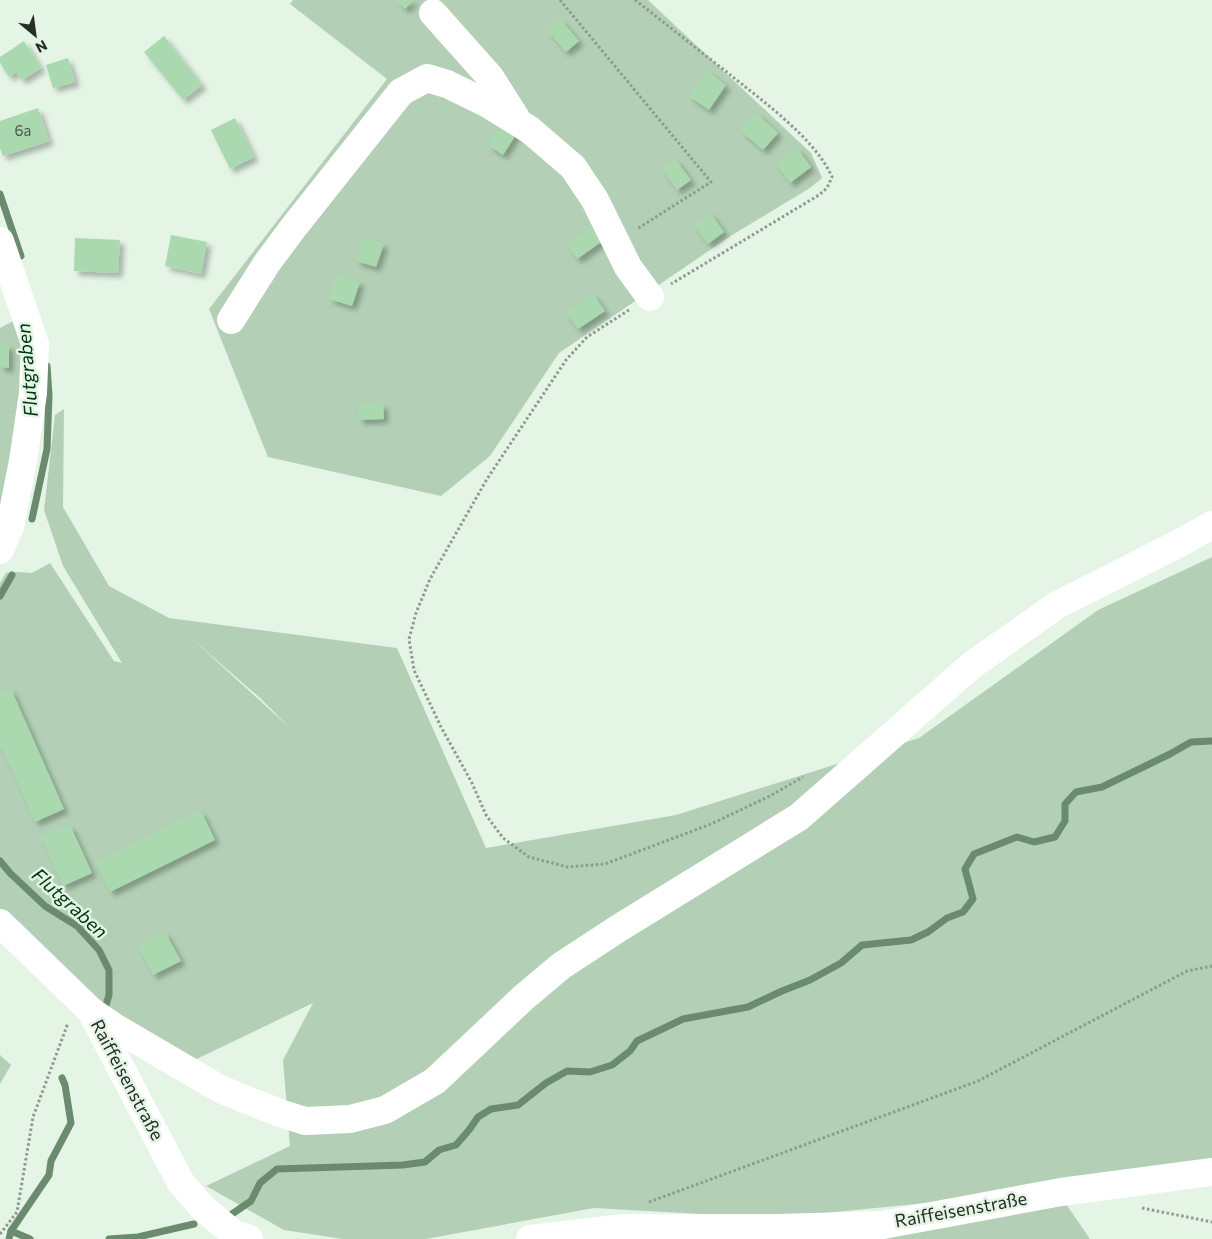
<svg xmlns="http://www.w3.org/2000/svg" width="1212" height="1239" viewBox="0 0 1212 1239" font-family="Commissioner,sans-serif">
  <defs>
    <filter id="shadow"><feDropShadow dx="4.5" dy="4.5" stdDeviation="2.5" flood-color="#0004"/></filter>
  </defs>
  <rect width="100%" height="100%" fill="#e4f4e5"/>
  <g fill="#b3d0b6" fill-rule="evenodd">
    <path d="M293,0H648L811,153L822,178L810,188L732,235L559,353L490,456L441,496L268,457L209,309L387,79L290,4Z"/>
    <path d="M15,320L25,349L23,390L0,527V328Z"/>
    <path d="M64,409L63,507L109,586L169,618L397,648L486,848L676,815L919,738L1098,610L1212,557V1163L956,1200L775,1218L594,1208L426,1239H343L284,1230L206,1186L290,1146L283,1060L313,1003L180,1067L135,1034L0,911V583L6,573L18,572L32,573L50,563L114,661L122,663L63,566L44,510L55,415ZM191,638L259,697L290,728Z"/>
    <path d="M0,1055L11,1065L0,1084Z"/>
    <path d="M1066,1204L1090,1239H796Z"/>
  </g>
  <g fill="none" stroke-linecap="round" stroke-linejoin="round">
    <g stroke="#6a8b6e" stroke-width="7">
      <path d="M0,194L21,256"/>
      <path d="M32,519L47,449L49,395L47,366"/>
      <path d="M0,596L12,575"/>
      <path d="M0,861L10,873L45,906L77,926L99,950L109,970V995L106,1005"/>
      <path d="M232,1214L251,1201L260,1183L277,1169L403,1165L425,1162L439,1150L456,1145L469,1130L478,1117L491,1109L518,1105L546,1083L567,1071L590,1072L612,1065L630,1051L637,1041L683,1019L748,1007L782,991L810,980L841,963L862,945L911,940L928,932L947,918L963,912L973,899L965,869L974,854L1017,837L1034,842L1055,837L1065,821V804L1076,792L1102,787L1170,754L1191,742L1212,741"/>
      <path d="M11,1231L30,1239"/>
      <path d="M9,1239L11,1231L49,1175L51,1161L71,1123L65,1085L62,1078"/>
      <path d="M109,1239L138,1237L194,1224"/>
    </g>
  </g>
  <g fill="#aad8af" filter="url(#shadow)">
    <path d="M396,0H414L405,9Z"/>
    <path d="M560,19L579,41L566,52L547,30Z"/>
    <path d="M164,36L202,85L183,100L144,52Z"/>
    <path d="M24,41L41,68L22,80L16,72L9,77L0,63V57Z"/>
    <path d="M68,58L75,82L53,88L46,65Z"/>
    <path d="M707,71L726,85L709,110L689,96Z"/>
    <path d="M38,108L49,141L3,156L0,148V121Z"/>
    <path d="M756,113L778,133L763,150L741,131Z"/>
    <path d="M235,118L254,157L230,169L211,130Z"/>
    <path d="M503,123L517,133L503,155L488,145Z"/>
    <path d="M797,148L811,167L790,183L776,163Z"/>
    <path d="M675,159L691,180L677,190L662,169Z"/>
    <path d="M710,213L724,232L708,244L694,225Z"/>
    <path d="M594,225L604,240L577,259L567,244Z"/>
    <path d="M171,235L207,242L201,274L165,266Z"/>
    <path d="M75,238L120,240L118,273L74,271Z"/>
    <path d="M364,238L384,244L376,267L356,261Z"/>
    <path d="M337,275L360,282L352,306L329,299Z"/>
    <path d="M593,294L605,311L578,329L566,313Z"/>
    <path d="M0,345H9V368L0,367Z"/>
    <path d="M383,404L384,419L359,420L358,405Z"/>
    <path d="M11,689L64,809L35,822L0,744V694Z"/>
    <path d="M201,811L215,840L110,892L96,863Z"/>
    <path d="M70,825L92,873L63,886L41,837Z"/>
    <path d="M165,932L181,961L153,975L138,946Z"/>
  </g>
  <g fill="none" stroke-linecap="round" stroke-linejoin="round">
    <g stroke="#8e9a8f" stroke-width="3" stroke-dasharray="2.5 2.5" stroke-linecap="butt">
      <path d="M560,0L711,182L637,229"/>
      <path d="M635,0C666,24 697,49 728,73C761,100 815,138 832,177L827,188L819,195L671,284"/>
      <path d="M629,310L587,337L566,360L487,479L430,579L416,613L409,639L414,670L441,727L472,783L486,815L503,838L529,857L568,867L605,864L711,824L770,796L803,777"/>
      <path d="M649,1202L978,1081L1187,971L1212,966"/>
      <path d="M1142,1208L1212,1222"/>
      <path d="M0,1234L17,1212L33,1117L68,1023"/>
    </g>
    <g stroke="#fff" stroke-width="28">
      <path d="M433,13L490,77L516,118"/>
      <path d="M0,241L35,344L33,393L23,461L10,527L0,550"/>
      <path d="M231,320L267,263L293,228L401,92L427,78L447,84L488,104L530,130L573,167L595,200L628,267L650,297"/>
      <path d="M0,923L91,1011L181,1183L204,1209L233,1233L249,1239"/>
      <path d="M91,1011L116,1028L220,1089L277,1112L305,1121L350,1119L385,1110L435,1081L523,998L561,966L619,928L799,817L972,665L1057,605L1176,545L1212,525"/>
      <path d="M530,1239L624,1228H778L883,1225L1061,1192L1212,1172"/>
    </g>
  </g>
  <g text-anchor="middle" stroke-width="5" stroke-linejoin="round" paint-order="stroke">
    <g font-size="15" fill="#485849">
      <text x="23" y="136">6a</text>
    </g>
    <g font-size="18" fill="#272d27" stroke="#e4f4e5">
      <text transform="translate(127 1080) rotate(62)" y="6">Raiffeisenstraße</text>
      <text transform="translate(961 1210) rotate(-10)" y="6">Raiffeisenstraße</text>
    </g>
    <g font-size="19" font-style="italic" fill="#00340f" stroke="#e4f4e5">
      <text transform="translate(27 370) rotate(-95)" y="7">Flutgraben</text>
      <text transform="translate(70 903) rotate(42)" y="7">Flutgraben</text>
    </g>
  </g>
  <g transform="translate(35 35) rotate(151)" stroke="#e4f4e5" stroke-width="4" paint-order="stroke">
  <path d="M0-4L9 19L0 12L-9 19Z" fill="#272d27"/>
  <text y="-8" font-size="14" font-weight="bold" text-anchor="middle" fill="#272d27">N</text>
  </g>
</svg>
